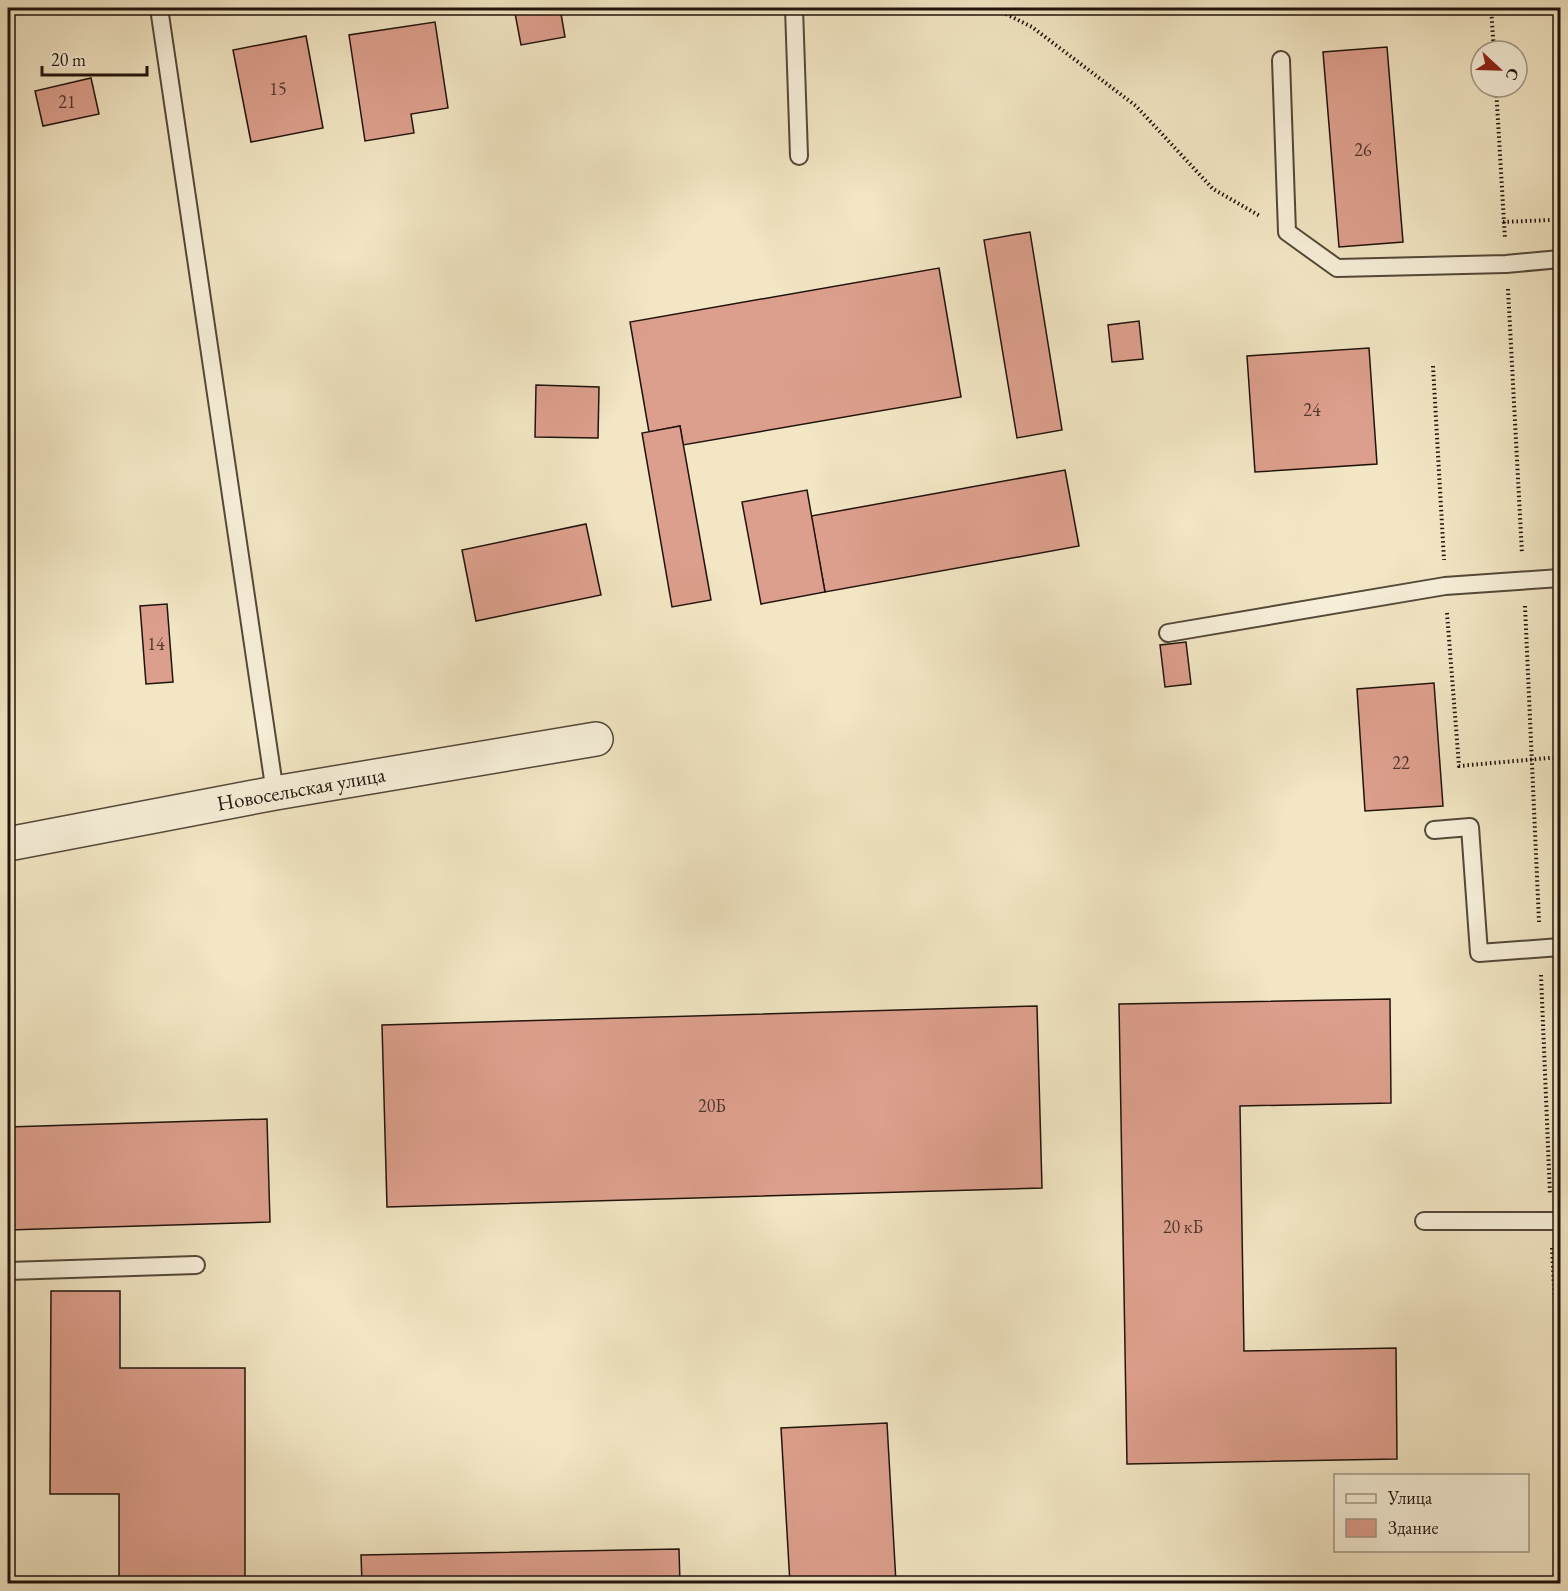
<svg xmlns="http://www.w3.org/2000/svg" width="1568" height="1591" viewBox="0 0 1568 1591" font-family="'EB Garamond',serif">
  <rect width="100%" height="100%" fill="#f2e6c4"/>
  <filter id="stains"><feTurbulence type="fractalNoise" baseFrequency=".00333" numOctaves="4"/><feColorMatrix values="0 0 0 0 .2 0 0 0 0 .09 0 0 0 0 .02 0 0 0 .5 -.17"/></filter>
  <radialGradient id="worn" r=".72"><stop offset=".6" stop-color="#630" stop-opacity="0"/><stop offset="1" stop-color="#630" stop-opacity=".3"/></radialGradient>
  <g fill="#dd9f8d" stroke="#20130b" stroke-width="1.5">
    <path d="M514,8H560L565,37L521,45Z"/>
    <path d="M435,22L448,108L411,114L414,133L365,141L349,35Z"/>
    <path d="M306,36L323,128L251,142L233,50Z"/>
    <path d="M1387,47L1403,242L1339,247L1323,52Z"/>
    <path d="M91,78L99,114L43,126L35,91Z"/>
    <path d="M1030,232L1062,430L1017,438L984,240Z"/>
    <path d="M939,268L961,397L683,445L680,426L649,432L630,322Z"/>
    <path d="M1139,321L1143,359L1112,362L1108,325Z"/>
    <path d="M1369,348L1377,464L1255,472L1247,356Z"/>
    <path d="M536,385L599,387L598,438L535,437Z"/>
    <path d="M680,426L711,600L672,607L642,433Z"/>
    <path d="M1065,470L1079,546L825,592L811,516Z"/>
    <path d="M807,490L825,592L761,604L742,502Z"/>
    <path d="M586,524L601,595L476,621L462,550Z"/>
    <path d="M167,604L173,682L146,684L140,606Z"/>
    <path d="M1186,642L1191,684L1165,687L1160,645Z"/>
    <path d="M1434,683L1443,806L1365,811L1357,689Z"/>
    <path d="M1390,999L1391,1103L1240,1106L1244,1351L1396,1348L1397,1459L1127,1464L1119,1004Z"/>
    <path d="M1037,1006L1042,1188L387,1207L382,1025Z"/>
    <path d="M267,1119L270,1222L8,1230V1127Z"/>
    <path d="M51,1291H120V1368H245V1584H119V1494H50Z"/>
    <path d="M887,1423L896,1583L790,1584L781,1428Z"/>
    <path d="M679,1549L680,1584H362L361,1555Z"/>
  </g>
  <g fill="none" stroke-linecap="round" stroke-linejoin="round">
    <g stroke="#544839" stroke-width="20">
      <g id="service">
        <path d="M159,8L275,793"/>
        <path d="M794,8L799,156"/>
        <path d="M1281,60L1287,232L1337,268L1506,264L1560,259"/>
        <path d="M1168,633L1445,586L1560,578"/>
        <path d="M1434,830L1470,827L1479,953L1560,947"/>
        <path d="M1424,1221H1560"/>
        <path d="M8,1271L196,1265"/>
      </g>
    </g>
    <g stroke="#544839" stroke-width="36">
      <path id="minor" d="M8,844L275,793L596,739"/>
    </g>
    <g stroke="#20130b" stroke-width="4" stroke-dasharray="1.5 3" stroke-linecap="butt">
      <path d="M994,8L1032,27L1136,106L1213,189L1260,216"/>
      <path d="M1491,8L1494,51"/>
      <path d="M1496,87L1505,239"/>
      <path d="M1503,222L1551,220"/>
      <path d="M1508,289L1522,554"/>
      <path d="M1433,366L1444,560"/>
      <path d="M1525,606L1539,922"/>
      <path d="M1447,613L1459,766L1560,757"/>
      <path d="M1541,975L1550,1195"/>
      <path d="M1552,1248L1560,1403"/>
    </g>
    <use href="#service" stroke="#f7efd9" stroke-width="16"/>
    <use href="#minor" stroke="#f7efd9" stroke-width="33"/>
  </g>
  <g text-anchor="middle" stroke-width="5" stroke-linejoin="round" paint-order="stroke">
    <g font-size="18" fill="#4f362c">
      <text x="278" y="95">15</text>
      <text x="67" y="108">21</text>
      <text x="1363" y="156">26</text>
      <text x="1312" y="416">24</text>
      <text x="156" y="650">14</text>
      <text x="1401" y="769">22</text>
      <text x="712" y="1112">20Б</text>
      <text x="1183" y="1233">20 кБ</text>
    </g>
    <g font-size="21" fill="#20130b" stroke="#f7efd9">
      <text transform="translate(301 789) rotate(-10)" y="7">Новосельская улица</text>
    </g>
  </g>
  <rect width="1568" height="1591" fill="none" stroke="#f2e6c4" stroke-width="30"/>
  <rect x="9" y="9" width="1550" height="1573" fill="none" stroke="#20130b" stroke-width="3"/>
  <rect x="15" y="15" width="1538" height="1561" fill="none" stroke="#20130b" stroke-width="1.5"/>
  <rect x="1334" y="1474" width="195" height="78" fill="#f7efd9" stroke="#a19787" stroke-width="1.5"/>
  <rect x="1346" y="1494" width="30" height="9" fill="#f7efd9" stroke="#a19787" stroke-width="1.5"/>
  <text x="1388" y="1504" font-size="18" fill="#20130b">Улица</text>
  <rect x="1346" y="1519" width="30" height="18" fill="#dd9f8d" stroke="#a19787" stroke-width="1.5"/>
  <text x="1388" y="1534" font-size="18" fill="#20130b">Здание</text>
  <g transform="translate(1499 69) rotate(112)"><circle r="28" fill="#f7efd9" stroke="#a19787" stroke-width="1.5"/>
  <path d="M0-4.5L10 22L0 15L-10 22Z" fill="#8f2418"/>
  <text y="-9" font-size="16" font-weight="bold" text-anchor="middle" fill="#20130b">С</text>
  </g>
  <path d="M42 66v9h105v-9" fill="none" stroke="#20130b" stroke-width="3"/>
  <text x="51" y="66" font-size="18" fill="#20130b" stroke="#f7efd9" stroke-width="4.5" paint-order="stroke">20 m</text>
  <rect width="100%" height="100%" filter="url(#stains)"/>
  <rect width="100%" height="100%" fill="url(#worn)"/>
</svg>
